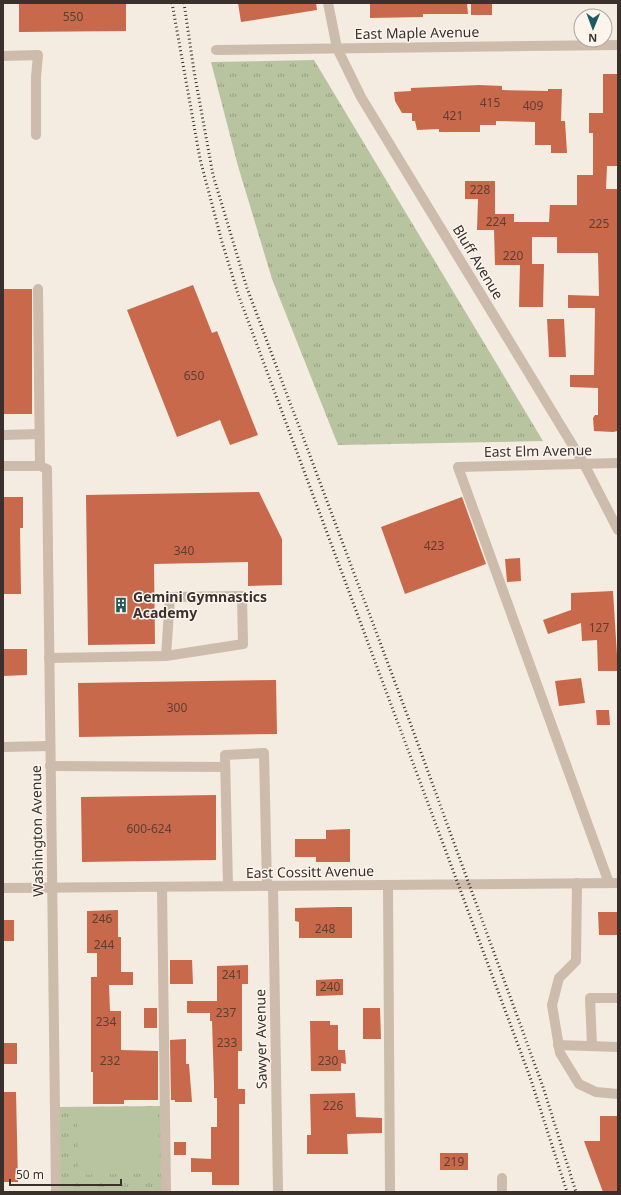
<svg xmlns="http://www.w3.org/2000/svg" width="621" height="1195" viewBox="0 0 621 1195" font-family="'Noto Sans',sans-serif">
  <defs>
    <pattern id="grass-tufts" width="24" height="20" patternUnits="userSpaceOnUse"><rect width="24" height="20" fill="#b8c4a0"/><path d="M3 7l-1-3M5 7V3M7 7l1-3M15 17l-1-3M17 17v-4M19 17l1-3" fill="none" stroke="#97a083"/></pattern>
  </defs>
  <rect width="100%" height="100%" fill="#f4ebe1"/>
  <g fill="url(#grass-tufts)">
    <path d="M314,60L543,441L338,445L272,279L238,166L211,62Z"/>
    <path d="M163,1106L164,1192H58L57,1107Z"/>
  </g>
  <path fill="#b8c4a0" d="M158,1109L159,1173L78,1175L77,1110Z"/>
  <g fill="#c8694b">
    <path d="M19,3H126V31L19,32Z"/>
    <path d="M238,3H316L317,10L241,22Z"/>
    <path d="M370,3H467L468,14H423V17L370,18Z"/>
    <rect x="471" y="3" width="21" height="12"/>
    <path d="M603,74H618V166H607L606,189H618V431L613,432L594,431L593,418L595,415H598V388L570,387V375H594L595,308H568V295L599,296L598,253H557V237H532V264H544L543,307H519L520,265H495L494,230H477L478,199H465V181H495V214H514V222H549L550,205H577V175H593V133H589V113H603Z"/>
    <path d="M479,85L502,86V90L548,91V89H562L561,121H565L567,153H551V145H535V122L496,121V125H480V132H439V129L417,130L415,121H412V113H402L395,101L394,92L411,91V88Z"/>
    <path d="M193,285L212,333L217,331L258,435L230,445L220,420L177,437L127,310Z"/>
    <rect x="3" y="289" width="29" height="125"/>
    <path d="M547,319H564L566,357H549Z"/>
    <path d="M259,492L282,539V585L248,586V562L154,564L155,644L88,645L86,495Z"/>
    <path d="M3,497H23V528H20L21,594H3Z"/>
    <path d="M462,497L486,564L405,594L381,527Z"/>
    <path d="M520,558L521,581L507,582L505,559Z"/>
    <path d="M613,591L618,671H598L597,640L582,641L581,623L548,634L543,620L571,610V593Z"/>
    <path d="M3,649H27V675L3,676Z"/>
    <path d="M581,678L585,703L559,706L555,681Z"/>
    <path d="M276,680L277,734L79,737L78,683Z"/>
    <path d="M596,710H609L610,725H597Z"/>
    <path d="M216,795V860L82,862L81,797Z"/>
    <path d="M350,829V862H316V857H295V839H326V830Z"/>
    <path d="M338,907H352V938H299V922L295,921V908Z"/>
    <path d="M118,910V937H121V972H133V985H109L110,1011H121V1050L158,1051V1100H124V1104H93V1072H91V977H97V953H87V911Z"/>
    <path d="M598,912H618V935H599Z"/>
    <rect x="3" y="920" width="11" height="21"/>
    <path d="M170,960H192L193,984H170Z"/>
    <path d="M248,965V984H242V1051H238V1089H245V1104H239V1185H212V1172H191V1158L211,1159V1127H217V1098H214V1085L212,1021H210V1013H187V1001H217V966Z"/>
    <path d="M336,979H343V995L316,996V980Z"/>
    <rect x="144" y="1008" width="13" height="20"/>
    <path d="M363,1008H380L381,1039H363Z"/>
    <path d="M310,1021H330V1025H338V1050H345L346,1064L341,1063V1071H311Z"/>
    <path d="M186,1039V1064H189L192,1102H175V1100H171L170,1040Z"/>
    <rect x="3" y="1043" width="14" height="21"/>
    <path d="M3,1092H16L18,1182H3Z"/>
    <path d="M355,1093L356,1117L382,1118V1133L347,1134L348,1154H307V1135H311L310,1094Z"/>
    <path d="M600,1116H618V1192H603L584,1141H600Z"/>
    <rect x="174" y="1142" width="12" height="13"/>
    <rect x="440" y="1153" width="28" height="17"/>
  </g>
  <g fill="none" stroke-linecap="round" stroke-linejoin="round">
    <g stroke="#cdbbac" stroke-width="10">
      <path d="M328,3L337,48L361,97L584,464L618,530"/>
      <path d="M216,50L618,45"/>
      <path d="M3,56L38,55L36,77V135"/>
      <path d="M38,289L40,466"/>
      <path d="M3,435L39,434"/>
      <path d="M3,466H40L47,469L56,1192"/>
      <path d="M49,658L166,656L243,644L242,596L170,597L166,656"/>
      <path d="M3,747L50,746"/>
      <path d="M50,766L225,767"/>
      <path d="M577,883L576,961L559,978L552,1005L560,1053L579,1084L596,1092L618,1094"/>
      <path d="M609,883L458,467L618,463"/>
      <path d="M388,885L390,1192"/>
      <path d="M228,886L225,755L264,753L267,886"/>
      <path d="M273,886L278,1192"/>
      <path d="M162,887L166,1192"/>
      <path d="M3,888L618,883"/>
      <path d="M558,1045L618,1047"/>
      <path d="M592,1045L590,998H618"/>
      <path d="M502,1178V1192"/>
    </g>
    <g stroke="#3b302b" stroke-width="3" stroke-dasharray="1 3" stroke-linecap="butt">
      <path d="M172,3L200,159L222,242L238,294L530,1077L567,1192"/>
      <path d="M184,3L194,71L213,175L247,288L411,725L543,1087L576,1192"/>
    </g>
  </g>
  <defs>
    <g id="building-bare" transform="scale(1.2)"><path d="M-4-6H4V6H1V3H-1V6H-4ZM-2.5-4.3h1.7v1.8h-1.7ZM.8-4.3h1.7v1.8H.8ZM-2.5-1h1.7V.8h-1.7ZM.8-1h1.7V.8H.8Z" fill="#1f5a5e" stroke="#fbf5ee" stroke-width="2.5" paint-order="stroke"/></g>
  </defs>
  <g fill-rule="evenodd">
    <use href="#building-bare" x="121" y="605"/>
  </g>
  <g text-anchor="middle" stroke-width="3" stroke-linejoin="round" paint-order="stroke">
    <g font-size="12" fill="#5e3e33">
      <text x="73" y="21">550</text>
      <text x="490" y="107">415</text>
      <text x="533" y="110">409</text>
      <text x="453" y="120">421</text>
      <text x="480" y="194">228</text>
      <text x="496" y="226">224</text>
      <text x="599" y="228">225</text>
      <text x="513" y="260">220</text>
      <text x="194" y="380">650</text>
      <text x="434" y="550">423</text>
      <text x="184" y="555">340</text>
      <text x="599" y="632">127</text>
      <text x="177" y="712">300</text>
      <text x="149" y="833">600-624</text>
      <text x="102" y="923">246</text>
      <text x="325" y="933">248</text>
      <text x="104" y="949">244</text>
      <text x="232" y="979">241</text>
      <text x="330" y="991">240</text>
      <text x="226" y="1017">237</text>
      <text x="106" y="1026">234</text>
      <text x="227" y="1047">233</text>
      <text x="110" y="1065">232</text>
      <text x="328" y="1065">230</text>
      <text x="333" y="1110">226</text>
      <text x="454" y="1166">219</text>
    </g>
    <g font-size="14" fill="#3b302b" stroke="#fbf5ee">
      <text transform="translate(417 33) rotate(-1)" y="5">East Maple Avenue</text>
      <text transform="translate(478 262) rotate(59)" y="5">Bluff Avenue</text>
      <text transform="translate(538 451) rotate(-1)" y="5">East Elm Avenue</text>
      <text transform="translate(37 831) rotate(-91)" y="5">Washington Avenue</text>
      <text transform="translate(310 872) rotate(-1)" y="5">East Cossitt Avenue</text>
      <text transform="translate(261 1039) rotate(-91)" y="5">Sawyer Avenue</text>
    </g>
    <g font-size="14" font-weight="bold" fill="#3b302b" stroke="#fbf5ee" text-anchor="start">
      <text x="133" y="602">Gemini Gymnastics<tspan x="133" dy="16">Academy</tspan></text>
    </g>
  </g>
  <rect width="621" height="1195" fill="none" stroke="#3b302b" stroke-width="8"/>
  <g transform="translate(593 28) rotate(181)"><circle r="19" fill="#fbf5ee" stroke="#aea6a0"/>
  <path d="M0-3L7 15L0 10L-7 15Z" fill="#1f5a5e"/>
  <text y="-6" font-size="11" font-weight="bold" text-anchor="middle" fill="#3b302b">N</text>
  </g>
  <path d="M10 1179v6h111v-6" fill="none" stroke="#3b302b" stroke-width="2"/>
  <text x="16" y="1179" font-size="12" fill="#3b302b" stroke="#fbf5ee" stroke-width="3" paint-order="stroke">50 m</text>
</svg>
